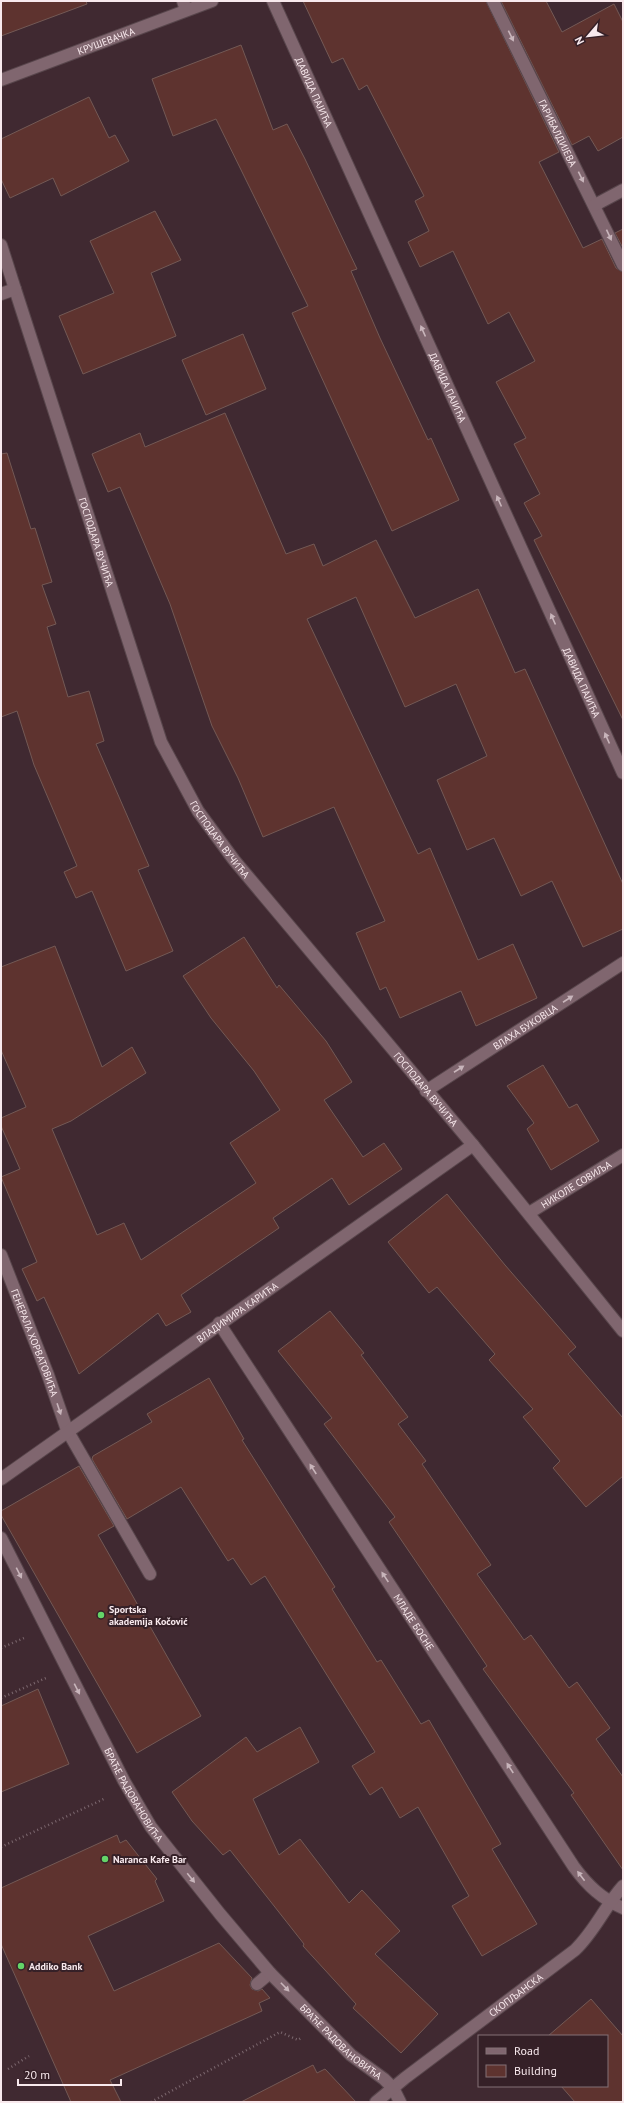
<svg xmlns="http://www.w3.org/2000/svg" width="624" height="2103" viewBox="0 0 624 2103" font-family="'PT Sans',sans-serif">
  <rect width="100%" height="100%" fill="#402931"/>
  <g fill="#5e332f" stroke="#735955">
    <path d="M1,1H86L87,4L1,36Z"/>
    <path d="M303,1H486L559,152L539,162L583,248L602,239L616,268L623,272V720L534,540L542,536L524,503L540,494L514,444L526,438L496,382L535,361L509,312L488,324L453,251L420,267L408,242L429,231L415,201L424,196L367,85L359,90L343,58L332,63Z"/>
    <path d="M501,1H546L562,32L614,4L623,22V137L598,151L589,136L572,145Z"/>
    <path d="M241,45L273,130L287,124L305,159L357,269L351,271L380,338L428,440L431,438L459,500L392,531L292,313L308,306L216,119L173,136L152,79Z"/>
    <path d="M89,97L109,138L115,135L129,161L61,196L53,178L10,198L1,179V139Z"/>
    <path d="M155,211L181,260L151,273L176,336L83,374L59,316L114,293L90,241Z"/>
    <path d="M623,229V248L615,233Z"/>
    <path d="M243,334L266,389L206,415L182,360Z"/>
    <path d="M225,413L286,554L314,544L323,566L376,540L415,618L478,589L515,673L525,669L623,884V929L583,947L552,881L521,896L494,838L467,850L437,780L487,756L456,684L405,707L356,597L307,619L418,854L430,848L478,960L513,944L537,998L476,1026L461,991L400,1018L386,987L380,990L356,933L385,921L334,807L263,837L238,778L212,726L170,604L120,487L108,492L92,454L140,433L145,447Z"/>
    <path d="M7,453L31,529L35,528L52,582L42,585L56,624L47,627L68,697L89,691L104,741L96,744L149,866L138,870L173,951L126,971L92,891L76,898L64,872L77,866L34,765L17,711L1,717V454Z"/>
    <path d="M244,937L277,988L279,985L326,1041L352,1082L324,1100L363,1157L384,1143L402,1169L349,1205L332,1178L273,1218L279,1228L181,1295L191,1312L166,1326L158,1313L79,1374L44,1297L37,1301L22,1269L37,1262L1,1177L20,1169L1,1126V1118L26,1107L1,1050V967L55,946L102,1067L132,1047L146,1073L71,1121L52,1129L97,1235L124,1223L141,1260L256,1183L230,1143L280,1110L254,1071L211,1018L183,976Z"/>
    <path d="M543,1065L569,1108L577,1104L599,1141L551,1170L527,1129L534,1123L507,1086Z"/>
    <path d="M447,1194L505,1265L576,1347L568,1354L623,1418V1476L586,1507L553,1468L560,1461L523,1417L533,1409L489,1360L495,1354L437,1287L429,1293L388,1242Z"/>
    <path d="M330,1311L364,1353L361,1355L408,1417L398,1424L426,1461L422,1464L491,1565L477,1574L524,1640L531,1635L569,1688L577,1682L610,1728L596,1739L623,1777V1870L571,1795L574,1793L483,1669L487,1666L389,1522L395,1517L324,1424L332,1418L278,1351Z"/>
    <path d="M209,1378L244,1439L242,1440L335,1587L332,1589L377,1662L381,1660L421,1724L429,1720L501,1844L492,1849L537,1924L482,1956L452,1906L469,1896L418,1807L400,1818L382,1787L370,1795L352,1766L375,1752L265,1576L251,1585L233,1558L228,1561L181,1487L127,1519L92,1459L93,1456L152,1422L147,1414Z"/>
    <path d="M79,1466L114,1526L98,1535L201,1716L137,1753L1,1515V1511Z"/>
    <path d="M38,1689L69,1764L1,1792V1706Z"/>
    <path d="M300,1727L319,1762L253,1799L279,1855L300,1839L349,1903L362,1890L400,1931L375,1954L438,2014L401,2053L353,2008L356,2004L303,1946L304,1944L230,1850L223,1855L192,1821L172,1792L246,1737L257,1752Z"/>
    <path d="M117,1835L120,1843L126,1840L157,1879L155,1881L164,1901L88,1936L114,1991L219,1943L252,1978L250,1985L252,1989L258,1991L262,1989L270,1998L259,2003L262,2011L110,2080L121,2102H71L1,1944V1888Z"/>
    <path d="M591,1999L623,2036V2102H575L561,2086H607V2036H548Z"/>
    <path d="M313,2065L317,2073L325,2069L356,2102H241Z"/>
  </g>
  <g fill="none" stroke-linecap="round" stroke-linejoin="round">
    <g stroke="#58464c" stroke-width="14">
      <g id="service">
        <path d="M67,1430L150,1574"/>
        <path d="M257,1984L270,1973"/>
      </g>
    </g>
    <g stroke="#58464c" stroke-width="14">
      <g id="minor">
        <path d="M183,1L186,10"/>
        <path id="s1" d="M273,1L623,773"/>
        <path id="s2" d="M493,1L623,265"/>
        <path d="M595,205L623,190"/>
        <path id="s3" d="M426,1091L623,963"/>
        <path id="s4" d="M529,1213L623,1155"/>
        <path id="s5" d="M1,1255L48,1375L67,1430"/>
        <path id="s6" d="M219,1323L574,1867C588,1886 602,1899 623,1908"/>
        <path id="s7" d="M1,1479L473,1145"/>
        <path id="s8" d="M1,1538L124,1781L151,1827L220,1914L270,1973L351,2055L384,2079L393,2088L400,2102"/>
        <path id="s9" d="M376,2102L405,2078L575,1950C595,1931 605,1906 623,1886"/>
      </g>
    </g>
    <g stroke="#58464c" stroke-width="14">
      <g id="tertiary">
        <path id="s10" d="M15,289L161,742L198,811L234,860L473,1145L623,1331"/>
      </g>
    </g>
    <g stroke="#58464c" stroke-width="14">
      <g id="secondary">
        <path id="s11" d="M1,80L212,1"/>
        <path d="M1,245L15,289L1,294"/>
      </g>
    </g>
    <g stroke="#7c686f" stroke-width="2.5" stroke-dasharray="1 3" stroke-linecap="butt">
      <path d="M1,1648L24,1638"/>
      <path d="M1,1698L46,1678"/>
      <path d="M1,1847L106,1798"/>
      <path d="M8,2069L29,2056"/>
      <path d="M151,2102L280,2032L298,2040L301,2038"/>
    </g>
    <use href="#service" stroke="#80666f" stroke-width="12"/>
    <use href="#minor" stroke="#80666f" stroke-width="12"/>
    <use href="#tertiary" stroke="#80666f" stroke-width="12"/>
    <use href="#secondary" stroke="#80666f" stroke-width="12"/>
  </g>
  <defs><path id="oneway-solid" d="M-6-.8H1V-3.2L6.5 0L1 3.2V.8H-6Z"/></defs>
  <g fill="#c8b5bb">
    <use href="#oneway-solid" transform="translate(511 36) rotate(64)"/>
    <use href="#oneway-solid" transform="translate(581 177) rotate(64)"/>
    <use href="#oneway-solid" transform="translate(609 235) rotate(65)"/>
    <use href="#oneway-solid" transform="translate(423 331) rotate(-114)"/>
    <use href="#oneway-solid" transform="translate(499 501) rotate(-114)"/>
    <use href="#oneway-solid" transform="translate(553 619) rotate(-114)"/>
    <use href="#oneway-solid" transform="translate(607 738) rotate(-114)"/>
    <use href="#oneway-solid" transform="translate(568 999) rotate(-33)"/>
    <use href="#oneway-solid" transform="translate(459 1069) rotate(-33)"/>
    <use href="#oneway-solid" transform="translate(59 1409) rotate(71)"/>
    <use href="#oneway-solid" transform="translate(313 1469) rotate(-123)"/>
    <use href="#oneway-solid" transform="translate(19 1573) rotate(63)"/>
    <use href="#oneway-solid" transform="translate(385 1577) rotate(-124)"/>
    <use href="#oneway-solid" transform="translate(77 1689) rotate(63)"/>
    <use href="#oneway-solid" transform="translate(510 1768) rotate(-123)"/>
    <use href="#oneway-solid" transform="translate(581 1876) rotate(-127)"/>
    <use href="#oneway-solid" transform="translate(191 1878) rotate(51)"/>
    <use href="#oneway-solid" transform="translate(285 1987) rotate(46)"/>
  </g>
  <g fill="#64d468" stroke="#352027" stroke-width="1.5">
    <circle cx="101" cy="1615" r="4"/>
    <circle cx="105" cy="1859" r="4"/>
    <circle cx="21" cy="1966" r="4"/>
  </g>
  <g text-anchor="middle" stroke-width="4" stroke-linejoin="round" paint-order="stroke">
    <g font-size="10" fill="#f8e9ed" stroke="#352027">
      <text dy="4" stroke="none"><textPath href="#s11" startOffset="112">КРУШЕВАЧКА</textPath></text>
      <text dy="4" stroke="none"><textPath href="#s1" startOffset="100">ДАВИДА ПАЈИЋА</textPath></text>
      <text dy="4" stroke="none"><textPath href="#s2" startOffset="147">ГАРИБАЛДИЈЕВА</textPath></text>
      <text dy="4" stroke="none"><textPath href="#s1" startOffset="424">ДАВИДА ПАЈИЋА</textPath></text>
      <text dy="4" stroke="none"><textPath href="#s10" startOffset="266">ГОСПОДАРА ВУЧИЋА</textPath></text>
      <text dy="4" stroke="none"><textPath href="#s1" startOffset="748">ДАВИДА ПАЈИЋА</textPath></text>
      <text dy="4" stroke="none"><textPath href="#s10" startOffset="590">ГОСПОДАРА ВУЧИЋА</textPath></text>
      <text dy="4" stroke="none"><textPath href="#s3" startOffset="118">ВЛАХА БУКОВЦА</textPath></text>
      <text dy="4" stroke="none"><textPath href="#s10" startOffset="914">ГОСПОДАРА ВУЧИЋА</textPath></text>
      <text dy="4" stroke="none"><textPath href="#s4" startOffset="55">НИКОЛЕ СОВИЉА</textPath></text>
      <text dy="4" stroke="none"><textPath href="#s7" startOffset="289">ВЛАДИМИРА КАРИЋА</textPath></text>
      <text dy="4" stroke="none"><textPath href="#s5" startOffset="94">ГЕНЕРАЛА ХОРВАТОВИЋА</textPath></text>
      <text dy="4" stroke="none"><textPath href="#s6" startOffset="357">МЛАДЕ БОСНЕ</textPath></text>
      <text dy="4" stroke="none"><textPath href="#s8" startOffset="289">БРАЋЕ РАДОВАНОВИЋА</textPath></text>
      <text dy="4" stroke="none"><textPath href="#s9" startOffset="176">СКОПЉАНСКА</textPath></text>
      <text dy="4" stroke="none"><textPath href="#s8" startOffset="613">БРАЋЕ РАДОВАНОВИЋА</textPath></text>
    </g>
    <g font-size="10" font-weight="bold" fill="#f8e9ed" stroke="#352027" text-anchor="start">
      <text x="109" y="1613">Sportska<tspan x="109" dy="12">akademija Kočović</tspan></text>
      <text x="113" y="1863">Naranca Kafe Bar</text>
      <text x="29" y="1970">Addiko Bank</text>
    </g>
  </g>
  <rect width="624" height="2103" fill="none" stroke="#f8e9ed" stroke-width="4"/>
  <rect x="478" y="2035" width="130" height="52" fill="#352027" stroke="#837076"/>
  <rect x="486" y="2048" width="20" height="6" fill="#80666f" stroke="#837076"/>
  <text x="514" y="2055" font-size="12" fill="#f8e9ed">Road</text>
  <rect x="486" y="2065" width="20" height="12" fill="#5e332f" stroke="#837076"/>
  <text x="514" y="2075" font-size="12" fill="#f8e9ed">Building</text>
  <g transform="translate(588 36) rotate(242)" stroke="#352027" stroke-width="3" paint-order="stroke">
  <path d="M0-3L7 15L0 10L-7 15Z" fill="#f8e9ed"/>
  <text y="-6" font-size="11" font-weight="bold" text-anchor="middle" fill="#f8e9ed">N</text>
  </g>
  <path d="M18 2079v6h103v-6" fill="none" stroke="#f8e9ed" stroke-width="2"/>
  <text x="24" y="2079" font-size="12" fill="#f8e9ed" stroke="#352027" stroke-width="3" paint-order="stroke">20 m</text>
</svg>
